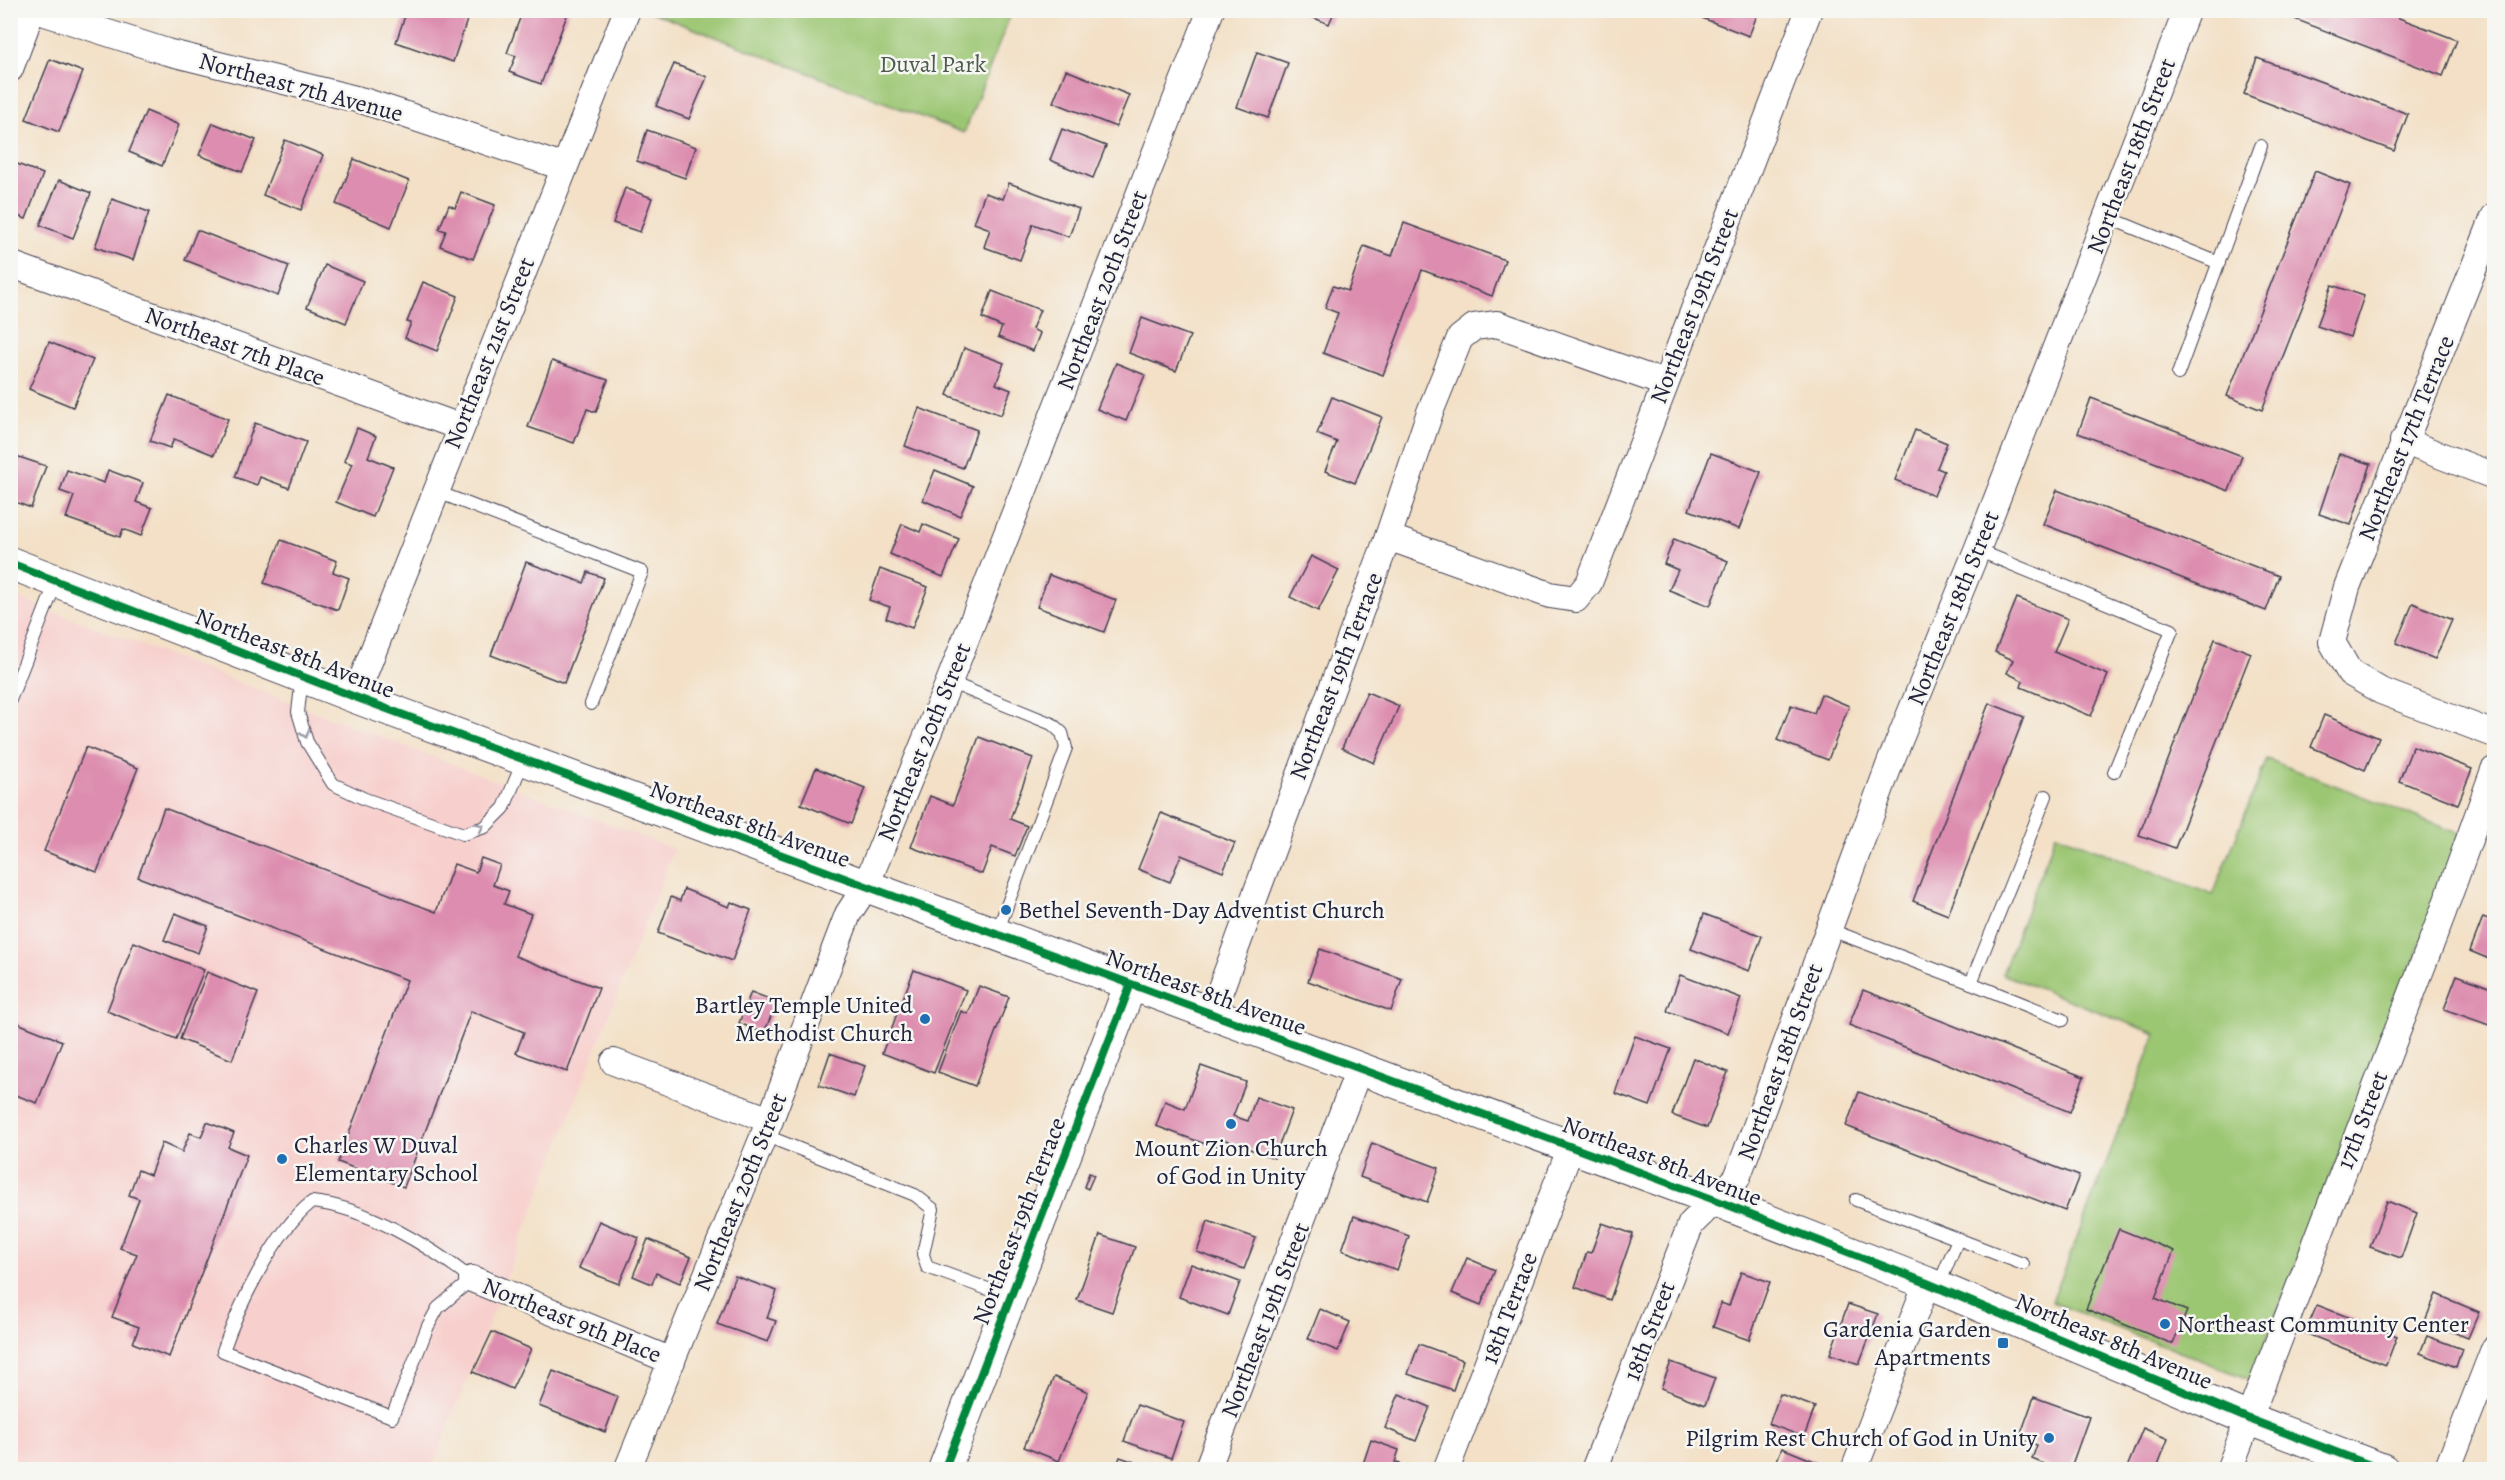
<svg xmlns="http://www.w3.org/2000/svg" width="2505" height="1480" viewBox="0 0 2505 1480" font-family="Alegreya,serif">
  <rect width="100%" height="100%" fill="#f6f6f2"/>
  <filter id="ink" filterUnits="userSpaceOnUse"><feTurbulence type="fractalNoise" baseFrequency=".0167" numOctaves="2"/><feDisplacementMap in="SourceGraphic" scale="12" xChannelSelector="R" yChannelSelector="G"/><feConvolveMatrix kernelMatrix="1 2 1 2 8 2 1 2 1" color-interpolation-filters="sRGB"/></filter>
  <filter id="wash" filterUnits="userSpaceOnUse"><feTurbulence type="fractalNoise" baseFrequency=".008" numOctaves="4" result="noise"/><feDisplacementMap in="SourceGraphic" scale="24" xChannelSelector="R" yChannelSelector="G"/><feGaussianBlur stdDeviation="1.35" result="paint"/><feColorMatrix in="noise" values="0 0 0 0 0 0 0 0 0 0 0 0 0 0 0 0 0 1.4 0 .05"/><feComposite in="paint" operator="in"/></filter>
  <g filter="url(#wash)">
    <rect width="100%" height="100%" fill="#f3e0c6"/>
    <path fill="#f7d0cd" d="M10,595L674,849L432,1469H11Z"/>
    <g fill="#9bc672" stroke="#5e7456" stroke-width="1.5">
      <path d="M648,11H1012L964,133Z"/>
      <path d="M2267,759L2463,835L2251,1380L2052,1302L2156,1034L2002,974L2056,834L2213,895Z"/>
    </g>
    <g id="blocks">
      <g fill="#dd8daf">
        <path d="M407,10H459L469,14L453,62L396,42Z"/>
        <path d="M523,10H569L541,84L509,72L516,56L507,53Z"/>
        <path d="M1294,10H1335L1329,24Z"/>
        <path d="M1704,10H1759L1749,36L1702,18Z"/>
        <path d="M2271,10H2378L2457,40L2443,76Z"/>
        <path d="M1257,52L1288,63L1268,118L1237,107Z"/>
        <path d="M2257,58L2408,114L2394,151L2244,94Z"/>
        <path d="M50,59L83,72L59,132L26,119Z"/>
        <path d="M674,64L707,77L689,119L656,106Z"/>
        <path d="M1066,70L1129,95L1116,127L1053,102Z"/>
        <path d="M146,111L179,125L162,166L129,152Z"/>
        <path d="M213,123L256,140L242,172L199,155Z"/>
        <path d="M1062,129L1106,146L1093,178L1050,160Z"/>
        <path d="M647,130L696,147L685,178L637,161Z"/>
        <path d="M285,140L323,155L301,210L263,195Z"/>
        <path d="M354,159L409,181L391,227L336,204Z"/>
        <path d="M12,162L43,174L26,219L10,213Z"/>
        <path d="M2315,171L2350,185L2262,410L2227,396Z"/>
        <path d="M59,180L91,193L73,238L40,225Z"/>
        <path d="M1009,183L1079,209L1069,237L1033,224L1020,260L984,247L990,229L974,223L985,193L1003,199Z"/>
        <path d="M625,188L652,198L640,232L613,223Z"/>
        <path d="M461,192L495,205L473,259L440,246L446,231L439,229L449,205L455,208Z"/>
        <path d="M112,199L149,212L133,260L95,247Z"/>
        <path d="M1404,223L1505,260L1492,296L1422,270L1383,375L1323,353L1338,313L1325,308L1333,286L1348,291L1364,246L1392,256Z"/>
        <path d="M197,230L289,266L278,296L185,260Z"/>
        <path d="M325,265L363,281L346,323L307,307Z"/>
        <path d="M423,282L458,296L437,351L405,338L411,323L407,322Z"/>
        <path d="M2332,285L2364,296L2350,337L2317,326Z"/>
        <path d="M992,291L1040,310L1032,329L1040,333L1033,351L998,337L1002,327L982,318Z"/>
        <path d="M1142,318L1190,336L1176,371L1129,353Z"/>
        <path d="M49,342L93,360L73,407L29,389Z"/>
        <path d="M964,348L1004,363L996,384L1011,390L1001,415L947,395Z"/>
        <path d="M552,361L608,380L596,412L587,409L574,443L528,427Z"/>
        <path d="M1116,363L1145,375L1126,421L1097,409Z"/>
        <path d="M169,395L228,419L214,455L174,439L170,448L150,441Z"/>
        <path d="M1332,397L1382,417L1355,483L1325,471L1337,442L1317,434Z"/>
        <path d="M2091,398L2242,456L2229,491L2078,433Z"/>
        <path d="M919,408L977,430L963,468L905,446Z"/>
        <path d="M255,423L306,442L289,488L260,477L257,485L235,477Z"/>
        <path d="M357,428L376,436L368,457L393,467L373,517L336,502L352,464L344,461Z"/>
        <path d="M1915,430L1947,443L1937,468L1944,471L1934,496L1895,480Z"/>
        <path d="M1711,453L1761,472L1739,529L1689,510Z"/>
        <path d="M10,454L46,466L31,508L10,500Z"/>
        <path d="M2339,454L2371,464L2351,525L2319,514Z"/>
        <path d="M67,470L104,483L108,470L143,483L136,502L152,508L141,536L123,529L120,537L66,518L74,496L60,491Z"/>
        <path d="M935,470L973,486L960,516L923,500Z"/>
        <path d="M2057,490L2279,576L2266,611L2043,524Z"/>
        <path d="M902,524L920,532L923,524L959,539L943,577L890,554Z"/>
        <path d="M1674,539L1728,561L1710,606L1669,590L1678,570L1664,564Z"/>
        <path d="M281,540L337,561L333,572L349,578L338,610L264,583Z"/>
        <path d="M1311,556L1339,570L1318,611L1290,597Z"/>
        <path d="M526,562L584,583L588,572L604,578L564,683L491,655Z"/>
        <path d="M880,569L928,587L912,628L886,618L890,607L869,600Z"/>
        <path d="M1049,575L1116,600L1104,632L1037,607Z"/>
        <path d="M2017,598L2068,619L2054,652L2108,675L2091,716L2021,687L2023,681L2007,673L2013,660L1995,652Z"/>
        <path d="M2413,603L2452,620L2435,659L2396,643Z"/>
        <path d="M2215,639L2251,653L2175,848L2139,835Z"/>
        <path d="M1367,692L1399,706L1374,763L1342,748Z"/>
        <path d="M1821,694L1849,706L1828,760L1777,740L1791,705L1814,713Z"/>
        <path d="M1989,703L2024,717L1948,915L1913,901Z"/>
        <path d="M2324,715L2379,738L2365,770L2311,747Z"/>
        <path d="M979,737L1033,758L1010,819L1027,826L1015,856L992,847L982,874L911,847L930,796L953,805Z"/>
        <path d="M2413,746L2472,769L2458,804L2399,781Z"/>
        <path d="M86,747L138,768L97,872L44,851Z"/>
        <path d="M816,768L865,788L851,824L801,804Z"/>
        <path d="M164,808L436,912L454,864L476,872L481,858L500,865L493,885L509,891L504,904L531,914L515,956L599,988L567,1072L516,1053L524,1032L471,1011L404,1187L338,1162L407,980L138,877Z"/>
        <path d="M1161,813L1235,843L1223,872L1181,855L1170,882L1138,869Z"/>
        <path d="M684,889L729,907L731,902L751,910L732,961L658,933L671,897L680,901Z"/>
        <path d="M175,913L208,926L198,953L164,940Z"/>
        <path d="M1704,914L1762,936L1749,971L1691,949Z"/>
        <path d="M2483,917L2494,921V961L2470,951Z"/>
        <path d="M134,942L204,970L176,1039L107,1011Z"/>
        <path d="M1320,949L1402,979L1391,1011L1308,981Z"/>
        <path d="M914,970L966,990L934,1073L882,1053Z"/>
        <path d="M207,972L258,993L232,1060L180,1039Z"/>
        <path d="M1680,975L1741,998L1728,1033L1667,1011Z"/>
        <path d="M2457,975L2494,989L2492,1026L2444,1009Z"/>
        <path d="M979,986L1009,997L975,1086L938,1072L961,1011L968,1014Z"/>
        <path d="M1863,990L2084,1077L2070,1112L1849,1025Z"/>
        <path d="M751,992L777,1002L764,1033L739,1023Z"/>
        <path d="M10,1020L62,1041L37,1103L10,1093Z"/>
        <path d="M1635,1036L1671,1049L1650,1106L1615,1093Z"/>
        <path d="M830,1053L865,1066L854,1097L819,1085Z"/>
        <path d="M1693,1058L1728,1072L1707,1128L1672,1115Z"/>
        <path d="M1201,1066L1246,1082L1233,1116L1248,1121L1256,1097L1292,1110L1274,1158L1220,1138L1216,1148L1156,1126L1165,1101L1185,1109Z"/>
        <path d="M1859,1092L2079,1176L2065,1211L1846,1126Z"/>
        <path d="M207,1122L234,1133L228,1147L247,1155L169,1357L133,1343L139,1327L112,1317L137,1254L120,1248L139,1199L129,1195L138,1170L150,1175L162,1143L182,1152L190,1133L201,1137Z"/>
        <path d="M1372,1143L1439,1168L1427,1202L1360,1177Z"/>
        <path d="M1089,1173L1094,1175L1088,1189L1084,1187Z"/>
        <path d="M2387,1201L2417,1213L2401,1258L2370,1247Z"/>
        <path d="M1354,1216L1409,1236L1397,1270L1342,1250Z"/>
        <path d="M599,1221L639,1238L619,1284L579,1268Z"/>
        <path d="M1208,1221L1256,1238L1244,1269L1197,1252Z"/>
        <path d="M1602,1223L1633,1234L1610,1300L1575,1287L1587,1252L1591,1253Z"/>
        <path d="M2119,1229L2174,1251L2155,1298L2187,1311L2173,1344L2086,1309Z"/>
        <path d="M1100,1235L1135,1247L1112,1312L1077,1300Z"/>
        <path d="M648,1239L691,1257L680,1283L656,1273L652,1284L633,1276Z"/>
        <path d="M1467,1258L1495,1270L1481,1305L1452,1293Z"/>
        <path d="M1191,1264L1240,1282L1228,1315L1179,1297Z"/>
        <path d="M1741,1272L1770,1282L1749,1340L1713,1327L1721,1303L1729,1306Z"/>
        <path d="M735,1276L777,1291L767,1318L776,1321L768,1342L717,1324Z"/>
        <path d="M2436,1294L2479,1312L2468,1338L2425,1321Z"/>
        <path d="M1848,1304L1878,1314L1859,1364L1830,1354Z"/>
        <path d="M2317,1305L2397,1336L2386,1365L2305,1333Z"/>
        <path d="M1320,1309L1350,1322L1338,1351L1308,1339Z"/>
        <path d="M492,1332L531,1349L512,1389L473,1372Z"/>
        <path d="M2427,1336L2462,1349L2456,1367L2420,1353Z"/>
        <path d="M1419,1344L1463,1360L1453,1390L1408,1374Z"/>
        <path d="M1671,1362L1715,1378L1705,1405L1661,1388Z"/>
        <path d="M553,1371L618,1397L605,1432L539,1406Z"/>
        <path d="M1054,1377L1088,1392L1059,1461L1024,1447Z"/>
        <path d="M1399,1394L1430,1407L1416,1441L1385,1428Z"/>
        <path d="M1780,1394L1815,1407L1804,1437L1769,1424Z"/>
        <path d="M2034,1397L2089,1417L2070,1470H2059L2032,1459L2037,1445L2019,1439Z"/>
        <path d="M1137,1405L1184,1422L1171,1458L1124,1441Z"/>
        <path d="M2143,1428L2168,1439L2156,1470H2126Z"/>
        <path d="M1371,1440L1399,1450L1395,1462L1400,1464L1398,1470H1361Z"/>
        <path d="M1782,1448L1824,1465L1822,1470H1773Z"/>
        <path d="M1120,1457L1154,1469V1470H1115Z"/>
      </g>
    </g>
  </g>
  <g filter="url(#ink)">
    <use href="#blocks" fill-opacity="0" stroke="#413e50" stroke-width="1.5"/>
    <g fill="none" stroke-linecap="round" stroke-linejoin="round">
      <g stroke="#413e50" stroke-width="14">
        <g id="service">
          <path d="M2107,217L2219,263"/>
          <path d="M2178,374L2261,146"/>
          <path d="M435,491L642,572L591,704"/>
          <path d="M1977,550L2172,630L2114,772"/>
          <path d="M302,678L298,712L307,742L333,784L365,799L463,834L485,827L504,808L523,761"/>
          <path d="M949,682L1052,724L1062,733L1066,748L996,935"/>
          <path d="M10,700L56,582"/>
          <path d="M1828,929L1971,983L2046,796"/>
          <path d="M1971,983L2063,1020"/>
          <path d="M764,1135L915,1195L933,1209L923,1254L927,1267L1010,1297"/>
          <path d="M1856,1200L2023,1264"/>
          <path d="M312,1202C366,1207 429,1246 472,1279L438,1308L428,1326L392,1417L223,1351C238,1307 275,1230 312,1202Z"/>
          <path d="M1938,1287L1958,1239"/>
        </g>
      </g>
      <g stroke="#413e50" stroke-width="28">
        <g id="minor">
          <path d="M36,10L167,52L364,101L563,167"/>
          <path d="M10,69L32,10"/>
          <path d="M2494,217L2347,587L2332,642L2350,673L2381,691L2494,734"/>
          <path d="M10,264L460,427"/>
          <path d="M2403,441L2494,476"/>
          <path d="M1388,537L1550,595L1576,599L1589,583L1809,10"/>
          <path d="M355,697L627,10"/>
          <path d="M1211,1015L1388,537L1430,412L1460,338L1474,327L1497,324L1664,383"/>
          <path d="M614,1062L770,1120"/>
          <path d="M472,1279L672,1361"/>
          <path d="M627,1470L770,1120L848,914L865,888L949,682L1211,10"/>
          <path d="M1207,1470L1359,1069"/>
          <path d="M1446,1470L1571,1147"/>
          <path d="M1594,1470L1691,1224L1737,1178L1890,763L1977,550L2187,10"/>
          <path d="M1854,1470L1927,1283"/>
          <path d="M2229,1470L2443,912L2494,770"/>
          <path d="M2447,1470L2494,1349"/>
        </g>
      </g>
      <g stroke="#413e50" stroke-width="34">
        <g id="tertiary">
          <path d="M10,563L355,697L1715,1200L1927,1283L2249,1419L2383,1470"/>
          <path d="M944,1470L1130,986"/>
        </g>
      </g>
      <use href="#service" stroke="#fff" stroke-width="12"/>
      <use href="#minor" stroke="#fff" stroke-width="26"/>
      <use href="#tertiary" stroke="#fff" stroke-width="32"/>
      <g stroke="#f6f6f2" stroke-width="11">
        <g id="cycleway">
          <path d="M10,563L355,697L1715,1200L1927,1283L2249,1419L2383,1470"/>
          <path d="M944,1470L1130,986"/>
        </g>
      </g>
      <use href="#cycleway" stroke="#00873e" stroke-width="8"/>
    </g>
    <defs><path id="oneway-chevron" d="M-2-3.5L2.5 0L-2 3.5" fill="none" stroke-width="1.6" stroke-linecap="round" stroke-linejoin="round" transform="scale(1.5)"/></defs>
    <g stroke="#9c9ca7">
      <use href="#oneway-chevron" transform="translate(305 734) rotate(71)"/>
      <use href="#oneway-chevron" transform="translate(480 827) rotate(-26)"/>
    </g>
  </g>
  <g fill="#1f6fb2" stroke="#f6f6f2" stroke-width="2">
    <circle cx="1006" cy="910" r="6"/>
    <circle cx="925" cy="1019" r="6"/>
    <circle cx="1231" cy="1124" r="6"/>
    <circle cx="282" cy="1159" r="6"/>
    <circle cx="2165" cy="1324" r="6"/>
    <rect x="1997" y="1337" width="12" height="12" rx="3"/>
    <circle cx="2049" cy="1438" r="6"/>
  </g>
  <g text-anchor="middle" stroke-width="5" stroke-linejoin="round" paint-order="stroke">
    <g font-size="24" fill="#4c5b4e" stroke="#f6f6f2">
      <text x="933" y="72">Duval Park</text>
    </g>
    <g font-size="24" fill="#22223b" stroke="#f6f6f2">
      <text transform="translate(301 87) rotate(15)" y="8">Northeast 7th Avenue</text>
      <text transform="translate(2131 156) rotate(-69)" y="8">Northeast 18th Street</text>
      <text transform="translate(1102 290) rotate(-69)" y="8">Northeast 20th Street</text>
      <text transform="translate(1694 306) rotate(-69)" y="8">Northeast 19th Street</text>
      <text transform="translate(235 346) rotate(20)" y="8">Northeast 7th Place</text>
      <text transform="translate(489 353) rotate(-68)" y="8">Northeast 21st Street</text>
      <text transform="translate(2406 438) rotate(-68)" y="8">Northeast 17th Terrace</text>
      <text transform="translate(1953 608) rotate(-68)" y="8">Northeast 18th Street</text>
      <text transform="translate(295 653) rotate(21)" y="8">Northeast 8th Avenue</text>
      <text transform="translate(1336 676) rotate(-69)" y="8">Northeast 19th Terrace</text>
      <text transform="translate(924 742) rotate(-68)" y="8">Northeast 20th Street</text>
      <text transform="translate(750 824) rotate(20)" y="8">Northeast 8th Avenue</text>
      <text transform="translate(1206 992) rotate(20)" y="8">Northeast 8th Avenue</text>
      <text transform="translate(1780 1062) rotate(-70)" y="8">Northeast 18th Street</text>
      <text transform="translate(2362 1120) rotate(-69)" y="8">17th Street</text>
      <text transform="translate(1662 1161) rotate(21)" y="8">Northeast 8th Avenue</text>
      <text transform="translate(740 1192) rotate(-68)" y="8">Northeast 20th Street</text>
      <text transform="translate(1019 1221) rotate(-69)" y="8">Northeast 19th Terrace</text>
      <text transform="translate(1509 1308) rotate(-69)" y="8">18th Terrace</text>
      <text transform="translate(572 1320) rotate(22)" y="8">Northeast 9th Place</text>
      <text transform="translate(1265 1320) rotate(-69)" y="8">Northeast 19th Street</text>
      <text transform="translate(1649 1331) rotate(-69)" y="8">18th Street</text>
      <text transform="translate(2114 1341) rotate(23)" y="8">Northeast 8th Avenue</text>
    </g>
    <g font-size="24" fill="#22223b" stroke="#f6f6f2" text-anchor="start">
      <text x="1018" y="918">Bethel Seventh-Day Adventist Church</text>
      <text x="913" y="1013" text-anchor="end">Bartley Temple United<tspan x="913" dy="28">Methodist Church</tspan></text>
      <text x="294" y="1153">Charles W Duval<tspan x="294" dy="28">Elementary School</tspan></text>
      <text x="1231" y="1156" text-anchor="middle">Mount Zion Church<tspan x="1231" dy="28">of God in Unity</tspan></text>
      <text x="2177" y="1332">Northeast Community Center</text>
      <text x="1991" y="1337" text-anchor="end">Gardenia Garden<tspan x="1991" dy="28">Apartments</tspan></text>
      <text x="2037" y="1446" text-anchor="end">Pilgrim Rest Church of God in Unity</text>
    </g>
  </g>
  <rect width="2505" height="1480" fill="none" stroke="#f6f6f2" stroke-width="36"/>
</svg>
